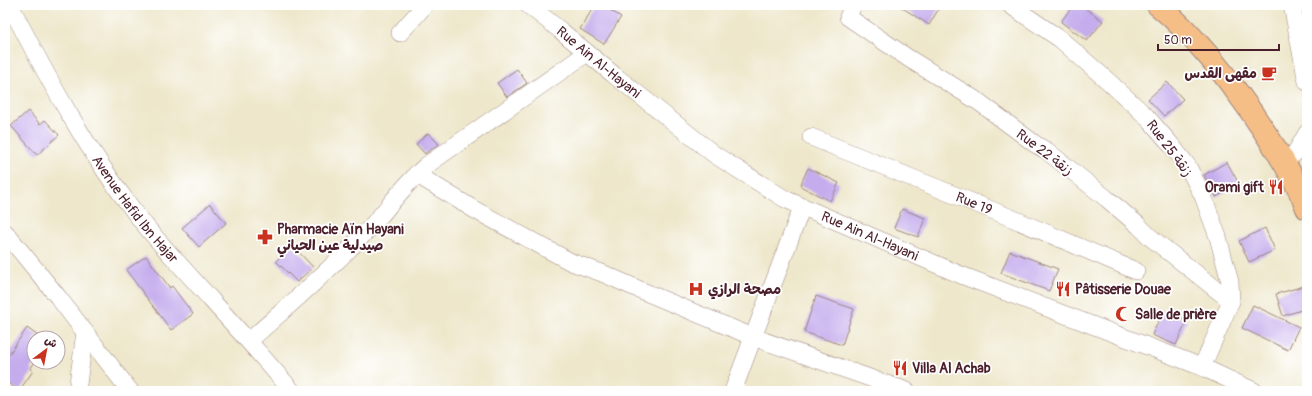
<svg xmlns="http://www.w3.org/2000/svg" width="1312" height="396" viewBox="0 0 1312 396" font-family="Pangolin,'Playpen Sans Arabic',sans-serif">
  <rect width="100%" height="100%" fill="#fff"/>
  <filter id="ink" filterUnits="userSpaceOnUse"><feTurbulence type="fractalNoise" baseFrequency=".025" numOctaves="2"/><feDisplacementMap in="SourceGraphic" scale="8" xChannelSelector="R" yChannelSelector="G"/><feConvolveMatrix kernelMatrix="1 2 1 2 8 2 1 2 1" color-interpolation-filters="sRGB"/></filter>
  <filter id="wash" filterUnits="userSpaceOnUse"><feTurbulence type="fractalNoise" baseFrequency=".012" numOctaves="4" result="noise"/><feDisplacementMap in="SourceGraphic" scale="16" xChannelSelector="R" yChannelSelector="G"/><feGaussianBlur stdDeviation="0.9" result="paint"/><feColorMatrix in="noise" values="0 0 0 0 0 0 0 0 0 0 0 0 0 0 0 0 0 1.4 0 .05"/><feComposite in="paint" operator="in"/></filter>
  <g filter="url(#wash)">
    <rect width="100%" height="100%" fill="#eee7cb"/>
    <g id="blocks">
      <g fill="#c4aced">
        <path d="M595,5H602L621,17L604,44L580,29Z"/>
        <path d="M898,5H941L929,25Z"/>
        <path d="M1073,5H1081L1103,21L1087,41L1061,22Z"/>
        <path d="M517,69L527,83L507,97L497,83Z"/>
        <path d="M1167,82L1183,99L1164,116L1148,99Z"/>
        <path d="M28,111L40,124L45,120L59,135L37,155L11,126Z"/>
        <path d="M428,133L439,144L425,154L416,144Z"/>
        <path d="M1227,162L1239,184L1216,197L1204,175Z"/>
        <path d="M808,168L839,183L830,201L800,186Z"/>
        <path d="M210,204L226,223L199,247L182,228Z"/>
        <path d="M902,209L925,218L918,237L894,228Z"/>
        <path d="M1265,228L1275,250L1249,262L1239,241Z"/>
        <path d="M292,245L313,267L297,282L276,261Z"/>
        <path d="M1010,251L1058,269L1049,291L1001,273Z"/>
        <path d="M146,256L170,288L172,286L193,314L171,330L126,270Z"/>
        <path d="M1304,286L1307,297V308L1283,316L1276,294Z"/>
        <path d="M816,296L854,309L842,345L804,332Z"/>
        <path d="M1253,305L1299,327L1288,350L1242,328Z"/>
        <path d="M1163,311L1187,321L1176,345L1152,335Z"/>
        <path d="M27,328L41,338H34V362H35L30,369L33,371L19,391L5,381V360Z"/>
      </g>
    </g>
  </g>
  <g filter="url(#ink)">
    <use href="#blocks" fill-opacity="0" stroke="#9c837b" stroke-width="1"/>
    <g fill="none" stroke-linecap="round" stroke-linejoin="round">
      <g stroke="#9c837b" stroke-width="18">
        <g id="minor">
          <path id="s1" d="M10,5C47,77 86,149 136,214C152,235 170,254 188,274C223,313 258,351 292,391"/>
          <path id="s2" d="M528,5L560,30L614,75L715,155L785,199L961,275L1202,367L1254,391"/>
          <path d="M853,5L848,17L908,58L979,102L1035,144L1047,151L1106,198L1138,225L1150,237L1231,301"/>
          <path d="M1010,5L1060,39L1108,81L1146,116L1168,141L1187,165L1203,196L1218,237L1230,282L1231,301L1202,367"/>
          <path d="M1292,5L1307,82"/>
          <path d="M400,33L425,5"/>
          <path id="s3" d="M811,137L1009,217L1136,271"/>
          <path d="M1285,162L1296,152L1307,133"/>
          <path d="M416,174L475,210L571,262L602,273L638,289L753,337L907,391"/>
          <path d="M5,232L58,297L130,391"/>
          <path d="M249,341C287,307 327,273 363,235C385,213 402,186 427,165L587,53"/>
          <path d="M77,391L85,332"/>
          <path d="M733,391L802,207"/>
        </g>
      </g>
      <g stroke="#9c837b" stroke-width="24">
        <path id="major" d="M1158,5C1200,40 1234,85 1264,131C1280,155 1296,180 1307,208"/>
      </g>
      <use href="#minor" stroke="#fff" stroke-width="17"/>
      <use href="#major" stroke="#f6be87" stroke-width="22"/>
    </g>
  </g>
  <defs>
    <g id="cafe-bare" transform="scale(1.2)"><path d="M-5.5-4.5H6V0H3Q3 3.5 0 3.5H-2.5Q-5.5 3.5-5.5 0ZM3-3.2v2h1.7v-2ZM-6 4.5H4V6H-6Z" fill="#c8321e" stroke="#fff" stroke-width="2.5" paint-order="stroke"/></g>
    <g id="restaurant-bare" transform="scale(1.2)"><path d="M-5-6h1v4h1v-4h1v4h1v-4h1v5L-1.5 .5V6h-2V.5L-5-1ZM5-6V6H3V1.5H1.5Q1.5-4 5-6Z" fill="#c8321e" stroke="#fff" stroke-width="2.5" paint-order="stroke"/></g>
    <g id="pharmacy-bare" transform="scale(1.2)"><path d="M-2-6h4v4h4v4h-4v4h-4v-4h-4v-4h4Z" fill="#c8321e" stroke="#fff" stroke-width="2.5" paint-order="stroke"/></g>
    <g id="hospital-bare" transform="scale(1.2)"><path d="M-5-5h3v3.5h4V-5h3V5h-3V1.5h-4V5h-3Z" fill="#c8321e" stroke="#fff" stroke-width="2.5" paint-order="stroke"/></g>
    <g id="mosque-bare" transform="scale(1.2)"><path d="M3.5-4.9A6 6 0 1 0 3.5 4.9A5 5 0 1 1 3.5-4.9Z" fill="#c8321e" stroke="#fff" stroke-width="2.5" paint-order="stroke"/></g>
  </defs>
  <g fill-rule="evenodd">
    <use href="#cafe-bare" x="1269" y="73"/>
    <use href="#restaurant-bare" x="1276" y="187"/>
    <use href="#pharmacy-bare" x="265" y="237"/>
    <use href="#hospital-bare" x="696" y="289"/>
    <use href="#restaurant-bare" x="1063" y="289"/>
    <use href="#mosque-bare" x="1123" y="314"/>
    <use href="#restaurant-bare" x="900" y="368"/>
  </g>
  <g text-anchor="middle" stroke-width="3.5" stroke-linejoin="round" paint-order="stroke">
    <g font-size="14" fill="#4a1f2b" stroke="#fff">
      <text dy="5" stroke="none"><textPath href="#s2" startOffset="91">Rue Ain Al-Hayani</textPath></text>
      <text transform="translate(1170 148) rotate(53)" y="5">Rue 25 زنقة</text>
      <text transform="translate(1045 152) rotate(37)" y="5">Rue 22 زنقة</text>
      <text dy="5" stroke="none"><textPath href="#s3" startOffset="176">Rue 19</textPath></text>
      <text dy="5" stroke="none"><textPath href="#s1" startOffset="240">Avenue Hafid Ibn Hajar</textPath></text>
      <text dy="5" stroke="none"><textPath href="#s2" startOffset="415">Rue Ain Al-Hayani</textPath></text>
    </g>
    <g font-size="14" font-weight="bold" fill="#4a1f2b" stroke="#fff" text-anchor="start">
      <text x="1257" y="78" text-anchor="end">مقهى القدس</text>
      <text x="1264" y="192" text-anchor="end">Orami gift</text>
      <text x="277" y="234">Pharmacie Aïn Hayani<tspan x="277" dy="16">صيدلية عين الحياني</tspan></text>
      <text x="708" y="294">مصحة الرازي</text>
      <text x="1075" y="294">Pâtisserie Douae</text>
      <text x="1135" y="319">Salle de prière</text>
      <text x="912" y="373">Villa Al Achab</text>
    </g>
  </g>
  <rect width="1312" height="396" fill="none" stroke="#fff" stroke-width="20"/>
  <g transform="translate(46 350) rotate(32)"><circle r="19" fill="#ffffff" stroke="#b7a5aa"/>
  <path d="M0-3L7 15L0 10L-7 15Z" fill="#c8321e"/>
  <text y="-6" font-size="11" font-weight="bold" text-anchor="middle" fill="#4a1f2b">ش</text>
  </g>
  <path d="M1158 44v6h121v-6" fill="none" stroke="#4a1f2b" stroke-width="2"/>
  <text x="1164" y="44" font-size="12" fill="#4a1f2b" stroke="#ffffff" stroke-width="3" paint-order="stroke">50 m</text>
</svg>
